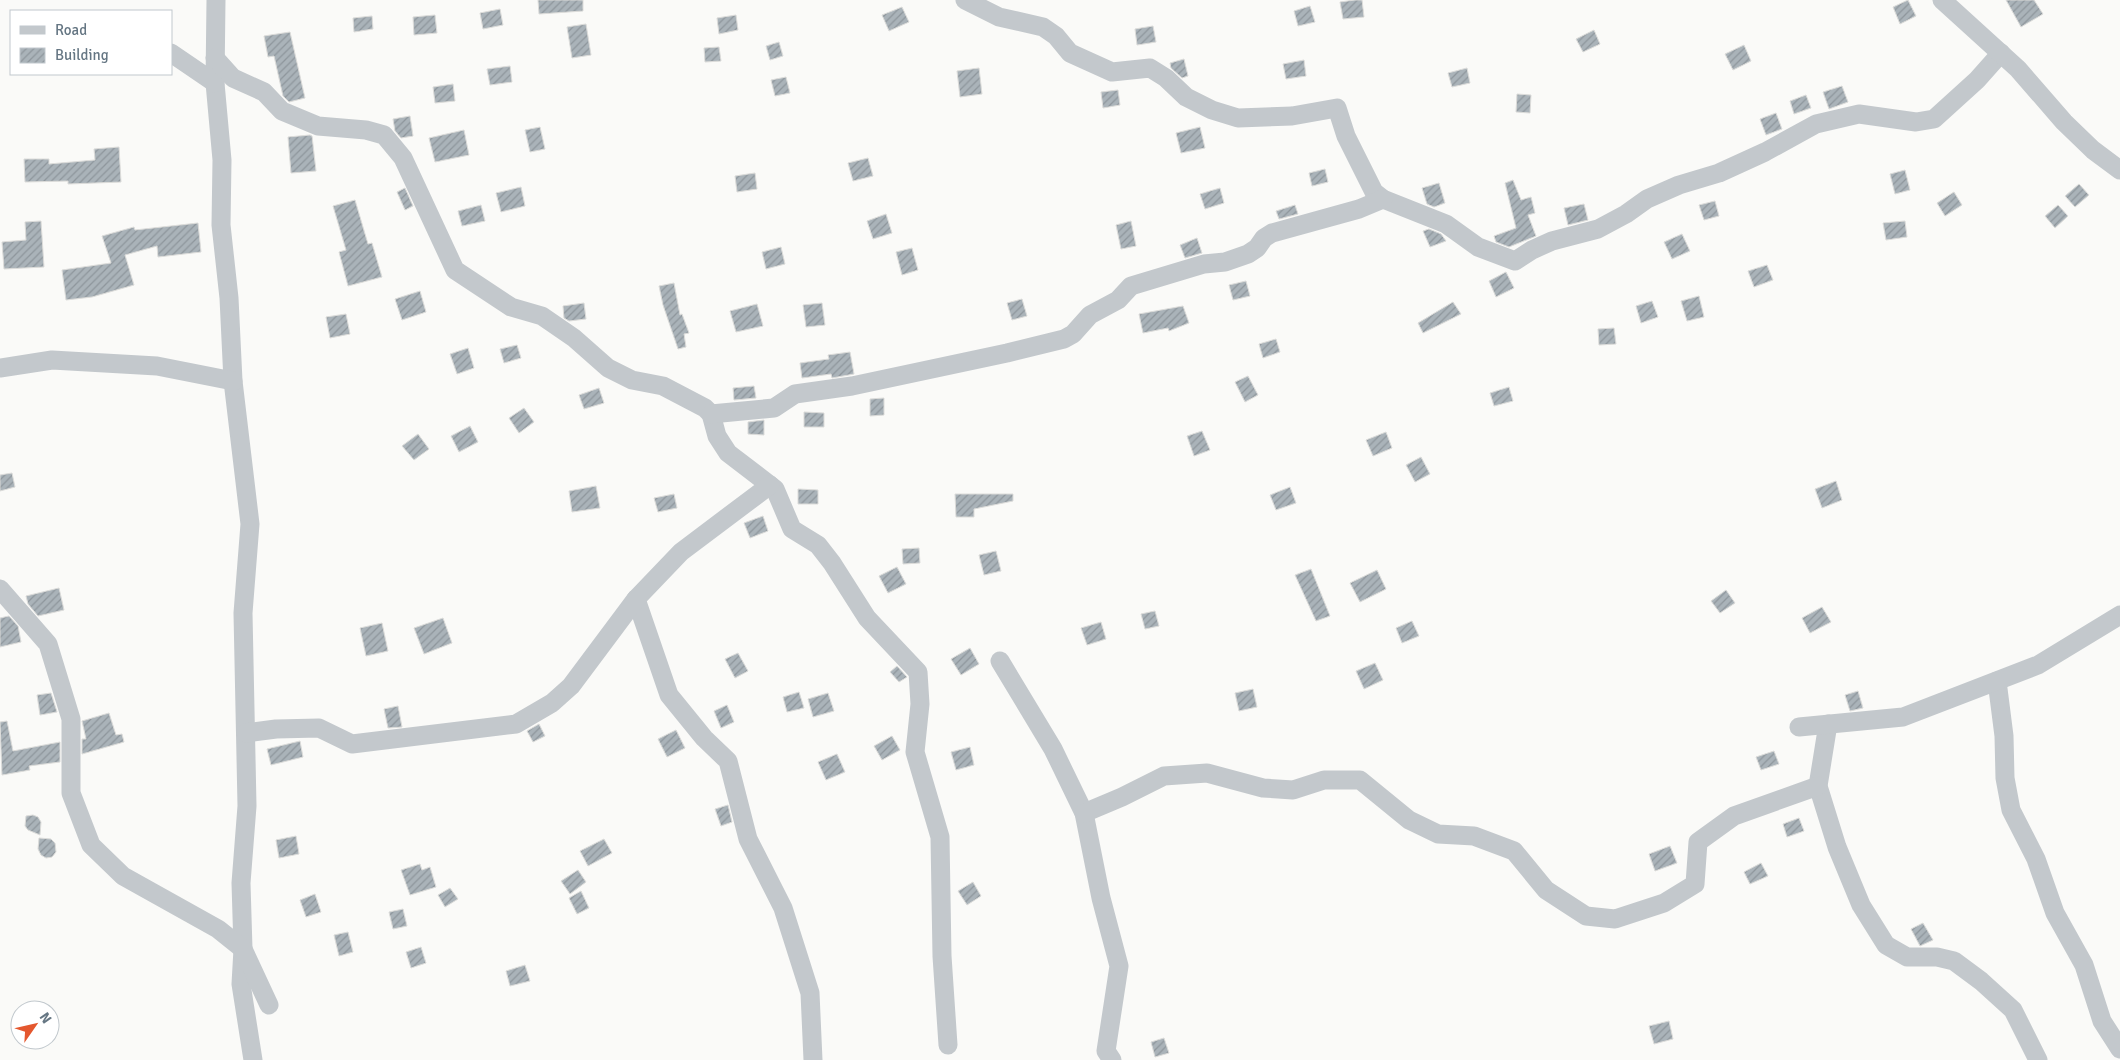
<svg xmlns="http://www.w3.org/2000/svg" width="2120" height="1060" viewBox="0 0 2120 1060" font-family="Signika,sans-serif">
  <defs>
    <pattern id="building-hatch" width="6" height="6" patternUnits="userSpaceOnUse" patternTransform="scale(1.25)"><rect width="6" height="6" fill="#aab3b9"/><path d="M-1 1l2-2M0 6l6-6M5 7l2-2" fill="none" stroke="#8e969c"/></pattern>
  </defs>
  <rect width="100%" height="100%" fill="#fafaf8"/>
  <g fill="url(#building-hatch)" stroke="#dcdcda">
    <path d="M538,0H583V11L539,14Z"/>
    <path d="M1355,0H1362L1364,17L1343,19L1340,2Z"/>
    <path d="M1908,0L1916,16L1900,24L1893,7Z"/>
    <path d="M2006,0H2034L2043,14L2021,27Z"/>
    <path d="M1310,6L1315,22L1298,26L1294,11Z"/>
    <path d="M902,7L909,22L889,31L882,15Z"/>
    <path d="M500,9L503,25L483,29L480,13Z"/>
    <path d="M435,15L437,33L414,35L413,17Z"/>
    <path d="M736,15L738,30L719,34L717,18Z"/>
    <path d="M372,16L373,29L354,32L353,18Z"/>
    <path d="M586,24L591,55L572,58L567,27Z"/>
    <path d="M1153,26L1156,42L1137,45L1135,29Z"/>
    <path d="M1594,30L1600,44L1583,52L1576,39Z"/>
    <path d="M290,32L305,98L289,102L283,96L274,56L268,57L264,36Z"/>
    <path d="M779,42L783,56L770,60L766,46Z"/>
    <path d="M1744,45L1751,61L1733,70L1725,54Z"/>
    <path d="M719,47L721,61L705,62L704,48Z"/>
    <path d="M1184,59L1188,76L1182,78L1171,68L1170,63Z"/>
    <path d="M1304,60L1306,76L1286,79L1283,64Z"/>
    <path d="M510,66L512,82L490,85L487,69Z"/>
    <path d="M979,68L982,94L960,97L957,71Z"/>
    <path d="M1467,68L1470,83L1452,87L1448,73Z"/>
    <path d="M786,77L790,93L775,96L771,80Z"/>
    <path d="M453,84L455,101L435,103L433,87Z"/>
    <path d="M1842,86L1848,102L1829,109L1823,92Z"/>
    <path d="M1118,90L1120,105L1103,108L1101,92Z"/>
    <path d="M1517,94L1531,95L1530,113L1516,112Z"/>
    <path d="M1806,95L1811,108L1794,114L1790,101Z"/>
    <path d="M1776,113L1782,129L1766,135L1760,119Z"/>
    <path d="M410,116L413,136L401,138L395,131L393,119Z"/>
    <path d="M540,127L545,149L530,152L525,130Z"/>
    <path d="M1200,127L1205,148L1181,153L1176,133Z"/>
    <path d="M464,130L469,155L435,162L429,138Z"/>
    <path d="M310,135L312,136L316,171L291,173L288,137Z"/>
    <path d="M119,147L121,182L68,184V181L25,182L24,159H49V164L95,160L94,149Z"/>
    <path d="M868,158L873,176L853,181L848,163Z"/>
    <path d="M1325,169L1328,182L1312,186L1309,173Z"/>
    <path d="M1905,170L1910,190L1895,194L1890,174Z"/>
    <path d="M755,173L757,189L737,192L735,176Z"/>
    <path d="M1513,180L1521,200L1531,197L1535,213L1528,215L1536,236L1509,247L1496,242L1494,236L1516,228L1505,183Z"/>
    <path d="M1439,183L1445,203L1434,207L1427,204L1422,188Z"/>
    <path d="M2079,184L2089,195L2075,207L2065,196Z"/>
    <path d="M521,187L525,206L501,212L496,193Z"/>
    <path d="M405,188L413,206L405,210L397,192Z"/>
    <path d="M1220,188L1224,203L1205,209L1200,194Z"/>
    <path d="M1954,192L1962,205L1945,216L1937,203Z"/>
    <path d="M355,200L368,244L372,243L382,277L348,286L339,252L346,250L333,206Z"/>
    <path d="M1715,201L1719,216L1704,220L1699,205Z"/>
    <path d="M1584,204L1588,220L1568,225L1564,208Z"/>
    <path d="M481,205L485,221L462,226L458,211Z"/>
    <path d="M1295,205L1298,214L1279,219L1276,211Z"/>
    <path d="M2058,205L2068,216L2055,228L2045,216Z"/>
    <path d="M886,214L892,233L873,239L867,221Z"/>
    <path d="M41,221L44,267L4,269L2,242L26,240L25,222Z"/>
    <path d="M1131,221L1136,246L1121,249L1116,225Z"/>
    <path d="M1905,221L1907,237L1886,240L1883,223Z"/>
    <path d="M198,223L201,252L158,257L157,246L125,255L134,285L92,297L66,300L62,270L111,263L102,236L134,227L135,230Z"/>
    <path d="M1429,229L1441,234L1446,241L1430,247L1423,231Z"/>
    <path d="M1682,234L1690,251L1672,259L1664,242Z"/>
    <path d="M1197,238L1202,253L1185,258L1180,245Z"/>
    <path d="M781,247L785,264L766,269L762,252Z"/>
    <path d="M912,248L918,270L902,275L896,252Z"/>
    <path d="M1767,265L1773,280L1754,287L1748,271Z"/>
    <path d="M1506,272L1514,288L1496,297L1489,281Z"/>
    <path d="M1246,281L1250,296L1233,300L1229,285Z"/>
    <path d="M674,283L680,315L682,314L689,333L684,334L686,347L678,349L663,305L659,286Z"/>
    <path d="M420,291L426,312L402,320L395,299Z"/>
    <path d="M1699,296L1704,317L1687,321L1681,301Z"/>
    <path d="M1022,299L1027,316L1012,320L1007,303Z"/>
    <path d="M1652,301L1658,317L1641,323L1636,306Z"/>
    <path d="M1453,302L1461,314L1423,333L1418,323Z"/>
    <path d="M584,303L586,319L569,321L564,318L563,306Z"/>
    <path d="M822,303L825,325L806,327L803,305Z"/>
    <path d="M757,304L763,326L736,332L730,311Z"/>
    <path d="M1183,306L1189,323L1169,331L1168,328L1143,333L1139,314Z"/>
    <path d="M346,314L350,334L330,338L326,317Z"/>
    <path d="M1614,328L1616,344L1599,345L1598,329Z"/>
    <path d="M1276,339L1280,352L1263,358L1259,344Z"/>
    <path d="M517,345L521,358L504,363L500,349Z"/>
    <path d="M468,348L474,368L457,374L450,354Z"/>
    <path d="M850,352L854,374L832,378L831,374L802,378L800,363L829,359L828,355Z"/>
    <path d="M1248,376L1258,395L1245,402L1235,382Z"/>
    <path d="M754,386L756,398L734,400L733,388Z"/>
    <path d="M1509,387L1513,401L1494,406L1490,393Z"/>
    <path d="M599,388L604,403L584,409L579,395Z"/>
    <path d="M884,398V415L870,416V399Z"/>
    <path d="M524,408L534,422L519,433L509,418Z"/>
    <path d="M804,412L824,413V427H804Z"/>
    <path d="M764,420V435L748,434V422Z"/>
    <path d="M470,426L478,442L459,452L451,436Z"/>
    <path d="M1202,431L1210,450L1194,456L1187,436Z"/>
    <path d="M1386,432L1392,448L1373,456L1366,440Z"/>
    <path d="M418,434L429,449L414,460L402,446Z"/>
    <path d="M1421,457L1430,474L1415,482L1406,465Z"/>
    <path d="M12,473L15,487L0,491V475Z"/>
    <path d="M1836,481L1842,500L1822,508L1815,489Z"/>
    <path d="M596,486L600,508L572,512L569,491Z"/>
    <path d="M1290,487L1296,503L1276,510L1270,495Z"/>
    <path d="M798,489L818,490V504H798Z"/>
    <path d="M674,494L677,508L658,512L654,498Z"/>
    <path d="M955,494H1013V501L974,509V517H956Z"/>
    <path d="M763,516L768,531L750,538L744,523Z"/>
    <path d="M919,548L920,563L903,564L902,549Z"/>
    <path d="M996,551L1001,571L984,575L979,555Z"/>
    <path d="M897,567L906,584L888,593L879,576Z"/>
    <path d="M1311,569L1330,616L1316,621L1295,575Z"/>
    <path d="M1377,570L1386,589L1360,602L1350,583Z"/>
    <path d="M59,588L64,610L38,616L28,604L26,596Z"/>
    <path d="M1726,590L1735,603L1720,613L1711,601Z"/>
    <path d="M1822,607L1831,622L1810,633L1802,618Z"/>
    <path d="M1155,611L1159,626L1145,629L1141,614Z"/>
    <path d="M9,616L18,626L21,642L0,647V618Z"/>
    <path d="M443,618L452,643L424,654L414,628Z"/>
    <path d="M1412,621L1419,636L1402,643L1396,628Z"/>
    <path d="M1101,622L1106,639L1087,645L1081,628Z"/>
    <path d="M382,623L388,651L366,656L360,628Z"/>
    <path d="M970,648L979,664L961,675L951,659Z"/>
    <path d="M738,653L748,671L735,678L725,659Z"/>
    <path d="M1375,663L1383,680L1364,689L1356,671Z"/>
    <path d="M897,666L907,677L899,682L890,672Z"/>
    <path d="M1253,689L1257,707L1239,711L1235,693Z"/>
    <path d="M1858,691L1863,708L1850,711L1845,695Z"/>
    <path d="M799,692L804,708L787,712L783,697Z"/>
    <path d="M51,693L57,712L40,715L37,695Z"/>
    <path d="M828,693L834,711L813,717L808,699Z"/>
    <path d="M727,705L734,722L721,728L714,711Z"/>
    <path d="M398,706L402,727L388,728L384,709Z"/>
    <path d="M109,713L116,735L122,734L124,742L82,754V739H86L82,721Z"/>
    <path d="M7,721L13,751L60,742V762L29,766L30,770L2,775L0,722Z"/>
    <path d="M539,724L545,736L533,742L527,731Z"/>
    <path d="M676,730L685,748L667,757L658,739Z"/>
    <path d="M892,736L900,750L882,760L874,746Z"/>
    <path d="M300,741L303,757L271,765L267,749Z"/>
    <path d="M970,747L974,765L956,770L951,752Z"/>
    <path d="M1774,751L1779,764L1761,770L1756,757Z"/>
    <path d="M837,754L845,772L826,780L818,762Z"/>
    <path d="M728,805L732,822L721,826L715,809Z"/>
    <path d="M33,815L38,817L41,822L40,835L28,830L25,826L26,816Z"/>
    <path d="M1799,818L1804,831L1787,837L1783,824Z"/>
    <path d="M296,836L299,854L279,858L276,840Z"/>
    <path d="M39,838L51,839L55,843L56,852L52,857L46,858L41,855L38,849Z"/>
    <path d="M604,839L612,853L588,866L580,851Z"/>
    <path d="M1670,846L1677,863L1655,871L1649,854Z"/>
    <path d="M1761,863L1768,876L1750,884L1744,872Z"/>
    <path d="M420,864L422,870L430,867L436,887L410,895L401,870Z"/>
    <path d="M578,870L586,882L570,894L561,881Z"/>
    <path d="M973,882L981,896L967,905L958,891Z"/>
    <path d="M450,888L458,899L445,907L438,895Z"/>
    <path d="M581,891L589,908L577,914L569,898Z"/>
    <path d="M315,894L321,912L306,917L300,900Z"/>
    <path d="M403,909L407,926L393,929L389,912Z"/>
    <path d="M1923,923L1933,940L1920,946L1911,929Z"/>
    <path d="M348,932L353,952L339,956L334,935Z"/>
    <path d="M421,947L426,963L411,968L406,952Z"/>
    <path d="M525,965L530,981L510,986L506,971Z"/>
    <path d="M1669,1021L1673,1039L1654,1044L1649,1026Z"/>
    <path d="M1164,1038L1169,1053L1155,1057L1151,1042Z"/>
  </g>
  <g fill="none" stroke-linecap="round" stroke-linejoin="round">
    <g stroke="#c3c8cc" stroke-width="19">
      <path d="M216,0L215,83L222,160L221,225L229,298L233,381L250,524L243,613L247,806L241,883L243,949L241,984L253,1060"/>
      <path d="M965,0L999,17L1043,27L1056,36L1070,53L1112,72L1150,68L1166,78L1186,97L1212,110L1238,118L1292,116L1337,108L1346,136L1374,192L1383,199L1446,224L1478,247L1515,261L1532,250L1552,241L1598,229L1626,214L1647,199L1679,185L1719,173L1765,152L1816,124L1859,114L1916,122L1934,119L1977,80L2001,53"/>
      <path d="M1942,0L2018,69L2064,122L2093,150L2120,170"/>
      <path d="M171,53L215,83"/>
      <path d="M215,58L233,78L264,92L282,111L318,126L366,130L384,135L403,158L455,270L511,307L542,316L574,338L608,368L632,380L663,386L705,408L711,414L717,436L728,453L775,489L792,529L818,545L832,563L867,618L918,672L920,704L915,752L940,837L942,956L948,1045"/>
      <path d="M0,368L52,360L157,366L233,381"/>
      <path d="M711,414L774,408L795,394L852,386L1007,353L1064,339L1073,334L1090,315L1118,300L1131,286L1204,264L1225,262L1248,254L1257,248L1264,238L1272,233L1359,209L1383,199"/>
      <path d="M0,589L48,644L71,719V793L91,845L123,876L218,929L243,949L269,1005"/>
      <path d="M636,599L669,695L704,738L728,761L748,839L783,908L810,993L813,1060"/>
      <path d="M1000,661L1053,749L1084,813L1101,898L1119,966L1106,1051L1112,1060"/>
      <path d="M1997,681L2004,736L2005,778L2011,810L2036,859L2055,913L2084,965L2102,1021L2120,1049"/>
      <path d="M1828,724L1818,786L1837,847L1861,905L1886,945L1907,957H1937L1954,961L1981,981L2013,1010L2038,1060"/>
      <path d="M1799,727L1903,717L2038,665L2120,615"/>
      <path d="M246,733L276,729L319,728L352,744L516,724L552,703L571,686L636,599L681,552L770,485"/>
      <path d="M1084,813L1122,797L1164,776L1207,773L1263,788L1293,790L1324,780H1360L1409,820L1438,834L1474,836L1514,851L1546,890L1586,916L1615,919L1664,903L1695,884L1698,842L1734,816L1818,786"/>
    </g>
  </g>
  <rect x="10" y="10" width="162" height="65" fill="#ffffff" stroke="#c1c8cd"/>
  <rect x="20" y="26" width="25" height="8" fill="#c3c8cc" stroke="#c1c8cd"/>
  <text x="55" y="35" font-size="15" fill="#657683">Road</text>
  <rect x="20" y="48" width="25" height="15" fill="url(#building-hatch)" stroke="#c1c8cd"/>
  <text x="55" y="60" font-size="15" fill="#657683">Building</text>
  <g transform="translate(35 1025) rotate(56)"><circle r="24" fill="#ffffff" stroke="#c1c8cd"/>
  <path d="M0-4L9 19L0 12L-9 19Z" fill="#e4572e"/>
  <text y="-8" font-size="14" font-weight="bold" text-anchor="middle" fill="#657683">N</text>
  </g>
</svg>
